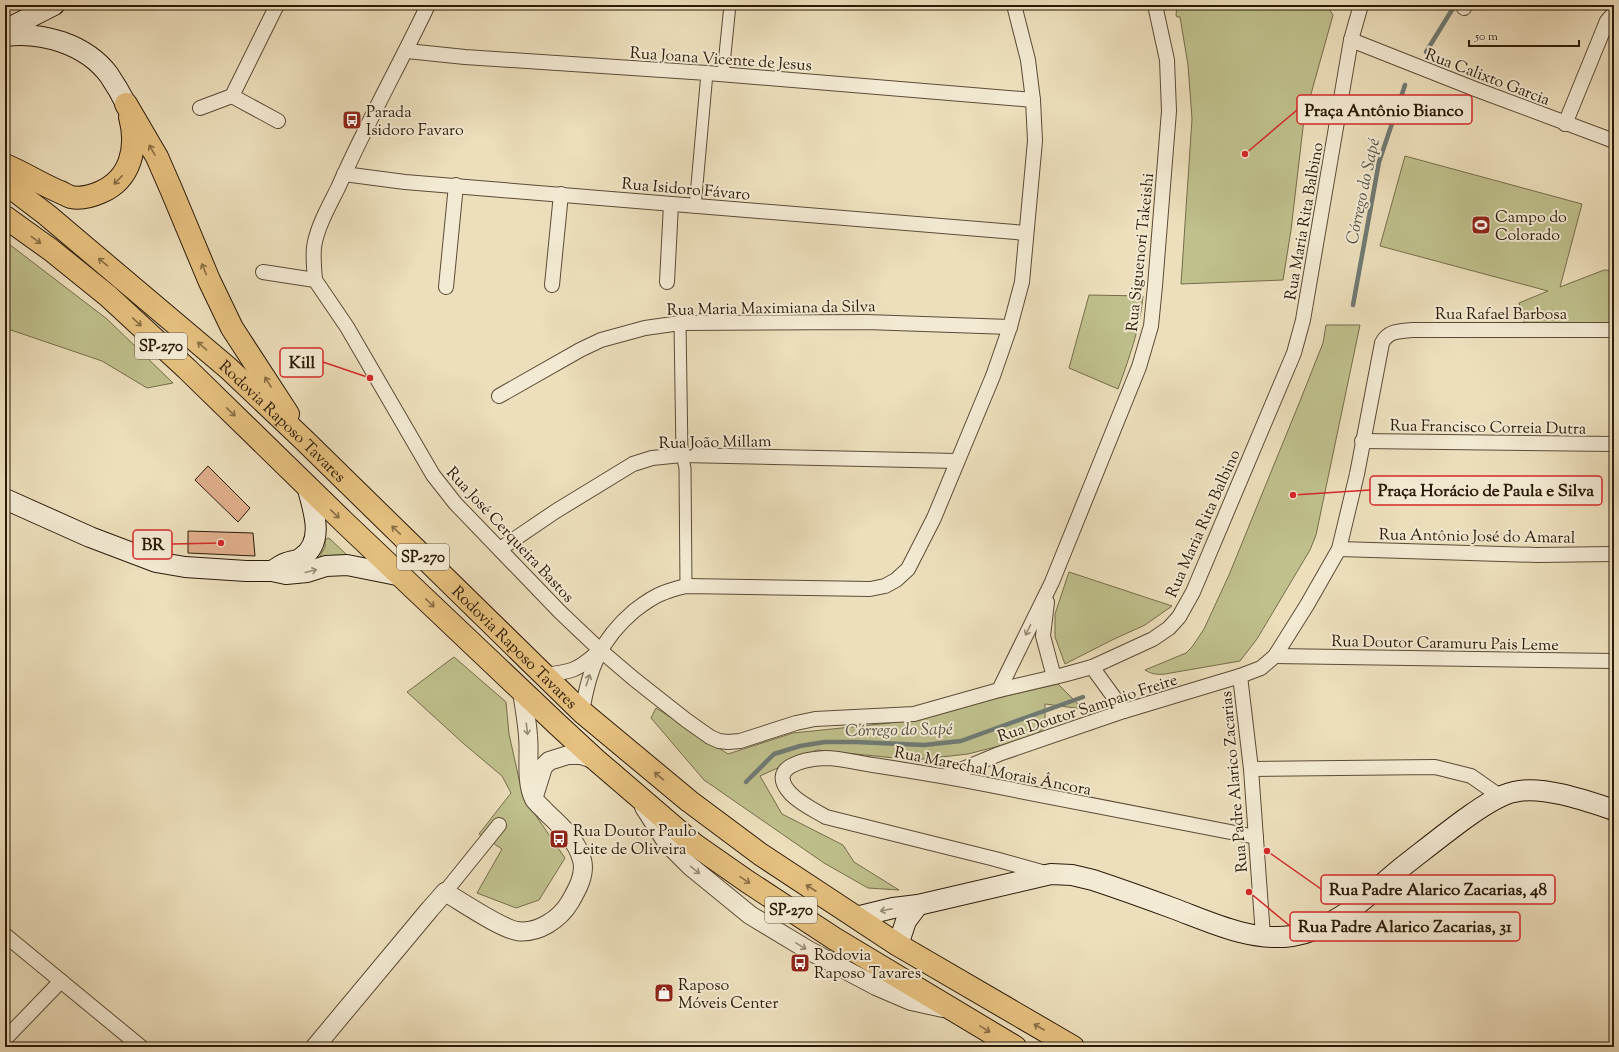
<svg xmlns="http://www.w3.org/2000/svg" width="1619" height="1052" viewBox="0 0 1619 1052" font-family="'Sorts Mill Goudy',serif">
  <rect width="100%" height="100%" fill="#eddfbc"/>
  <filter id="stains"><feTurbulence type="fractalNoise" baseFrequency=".005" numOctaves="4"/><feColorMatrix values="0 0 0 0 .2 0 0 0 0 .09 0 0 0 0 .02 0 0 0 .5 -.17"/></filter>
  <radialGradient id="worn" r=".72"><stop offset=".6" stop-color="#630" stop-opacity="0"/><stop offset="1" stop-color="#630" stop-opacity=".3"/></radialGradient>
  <g fill="#bfc08c" stroke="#756d4a">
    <path d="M1177,5H1281L1329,9L1333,15L1304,119L1291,230L1283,280L1181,284L1192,119L1188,65L1180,17H1177L1176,15Z"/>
    <path d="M1405,156L1582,204L1560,287L1604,270L1614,271V324L1525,325L1519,303L1548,291L1380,246Z"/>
    <path d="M5,241L107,319L173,383L147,388L102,361L5,328Z"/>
    <path d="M1089,295L1143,296C1140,329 1129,358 1118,389L1069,368Z"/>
    <path d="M1326,325H1360L1316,535L1310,550L1257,639L1240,661L1165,674C1157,675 1151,674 1145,670L1186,653L1192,647L1204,629L1229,575L1300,401L1323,343Z"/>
    <path d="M328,538L330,539L347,555L349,559L318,560L325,547V540Z"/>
    <path d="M1069,572L1172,606L1145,625L1114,639L1065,664L1055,637V614Z"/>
    <path d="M454,657L506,702L509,734L523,797L565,858L539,900L516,908L477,893L502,849L479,834L511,793L502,776L464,744L407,692Z"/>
    <path d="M1058,684L1083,709L1045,704V728L1030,738L968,754L914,760L817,750L760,776L782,814L843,845L854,862L899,890L868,888L824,863L704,780L651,718L656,708L728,754L793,733L890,723Z"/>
  </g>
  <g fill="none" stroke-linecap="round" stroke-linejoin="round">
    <g stroke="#6f7a73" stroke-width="4.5">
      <path d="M1426,52L1455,5"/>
      <path d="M1353,305L1379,162L1405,85"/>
      <path d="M746,782L774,754L800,746L825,742H856L924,745L961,741L1083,697"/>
    </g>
  </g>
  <g fill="#e0af8c" stroke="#2b1a09">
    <path d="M208,466L250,508L238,522L195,480Z"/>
    <path d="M188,531L253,533L255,556L188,553Z"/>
  </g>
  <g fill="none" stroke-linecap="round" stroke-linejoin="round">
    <g stroke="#5c4b36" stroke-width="13">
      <g id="pedestrian">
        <path d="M723,74L730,5"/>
        <path d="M695,207L707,73"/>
        <path d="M680,323L682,455L685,468L686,586"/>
      </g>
    </g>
    <g stroke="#5c4b36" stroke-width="16">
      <g id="minor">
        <path d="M1464,8L1465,5"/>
        <path d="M1351,40L1475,89L1614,141"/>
        <path d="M407,51L465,57L707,73L1033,100"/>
        <path d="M232,96L278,121"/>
        <path d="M200,108L232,96L277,5"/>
        <path d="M1565,124L1607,21L1614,13"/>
        <path d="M344,174L405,182L1026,233"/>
        <path d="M263,272L315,280L347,327L433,475L455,503L560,612L600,650L634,679L686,720L710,737L719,741L728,742L740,741L796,723L815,719L914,714L999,690L1063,675L1092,667L1153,639L1169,628L1179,617L1193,592L1294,353L1303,320L1351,40L1361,5"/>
        <path d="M315,280C314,269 313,258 314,247C317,227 329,206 338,188C365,126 399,66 428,5"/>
        <path d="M667,282L671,204"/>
        <path d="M552,285L561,194"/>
        <path d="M446,287L456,185"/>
        <path d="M499,396L580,350L601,340L645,328L680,323L866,322L1010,327"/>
        <path d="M1362,441L1614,444"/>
        <path d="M500,549L556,511L633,464L652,458L682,455L957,461"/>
        <path d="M1339,549L1537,555L1614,554"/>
        <path d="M1047,602L1043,636L1054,677"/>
        <path d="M1275,656L1614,661"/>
        <path d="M1092,667L1124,711"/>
        <path d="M544,675C570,672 577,671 597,653"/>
        <path d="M1240,676L1251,769L1263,936"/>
        <path d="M999,690L1052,582L1139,367L1151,326L1155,286L1169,111L1167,60L1155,5"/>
        <path d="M582,712C589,669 600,640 634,611C643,604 652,597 663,593C670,590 678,588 686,586L870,589L885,586L896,580L908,569L934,518L993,376L1010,327L1022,282L1035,141L1033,100L1028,60L1014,5"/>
        <path d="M1251,769L1435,767L1471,776L1501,797"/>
        <path d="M946,776L999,754L1124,711L1240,676L1261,668L1275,656L1307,605L1339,549L1357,474L1382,343C1388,331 1399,331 1412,330H1614"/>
        <path d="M1049,874L995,859L826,817C814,810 801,804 791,794C765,766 806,759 825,758C841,758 858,763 873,765C912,771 951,777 989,785C1078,803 1167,820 1256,837"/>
        <path d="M445,892L499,825"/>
        <path d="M5,935L141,1047"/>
        <path d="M5,1039L61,981"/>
      </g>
    </g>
    <g stroke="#5c4b36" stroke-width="20">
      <g id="tertiary">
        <path d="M534,796L543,767L549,761L568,755H581L596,760"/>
        <path d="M644,807L667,843L690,866L750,915L808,950L876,986L911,1001L943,1008"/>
        <path d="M315,1047L430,909L445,892C462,902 500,928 517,931C538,934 560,919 570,902C577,890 586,874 582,860C577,840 560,825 546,812C543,808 536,803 534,799C525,782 530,754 528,736C527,721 524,706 522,691"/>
      </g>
    </g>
    <g stroke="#2b1a09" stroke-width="22">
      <g id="secondary">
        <path d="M5,30L54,5"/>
        <path d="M5,36C41,31 86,44 109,75C115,84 121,94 126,104"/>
        <path d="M5,499L90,537L156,562L185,567L246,571H272L286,574L307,572L326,566L347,565L402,576"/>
        <path d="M275,569C279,567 282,564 286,563C291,561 297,561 301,558C326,542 313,509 307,486"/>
        <path d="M856,917L893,908L918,905L1051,874L1072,875L1093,880C1120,889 1148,899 1175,909C1212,923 1252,942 1292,936C1337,929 1368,895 1401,868C1423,851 1444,834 1466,818C1479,809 1498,795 1514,792C1542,785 1587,801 1614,810"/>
        <path d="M898,945L906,921L918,905"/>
      </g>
    </g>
    <g stroke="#2b1a09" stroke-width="24">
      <g id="motorway">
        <path d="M126,104L157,157L171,189L209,280L232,328L288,414"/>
        <path d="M5,165C24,173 41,184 60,192C63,193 67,196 71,197C81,199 92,196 101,192C131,179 138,147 130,117"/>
        <path id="s1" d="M5,183L47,215L228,368L303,439L582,712L689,801L760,854L898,945L1073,1047"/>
        <path d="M5,217L51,250L108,296L187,369L345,523L558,725L596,760L695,845L748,882L835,939L1015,1047"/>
      </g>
    </g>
    <use href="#pedestrian" stroke="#f3ead3" stroke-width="11"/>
    <use href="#minor" stroke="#f3ead3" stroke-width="14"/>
    <use href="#tertiary" stroke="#f3ead3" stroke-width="18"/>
    <use href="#secondary" stroke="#f3ead3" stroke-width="20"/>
    <use href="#motorway" stroke="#e6c07e" stroke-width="22"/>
  </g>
  <defs><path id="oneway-shaft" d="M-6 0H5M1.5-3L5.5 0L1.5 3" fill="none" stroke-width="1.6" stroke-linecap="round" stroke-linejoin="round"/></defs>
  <g stroke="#886d44">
    <use href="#oneway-shaft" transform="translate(152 150) rotate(-120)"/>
    <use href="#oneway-shaft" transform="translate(118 180) rotate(134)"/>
    <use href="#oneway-shaft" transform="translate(36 240) rotate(36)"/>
    <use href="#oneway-shaft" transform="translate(103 262) rotate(-140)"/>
    <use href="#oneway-shaft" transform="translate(204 269) rotate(-112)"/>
    <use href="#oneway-shaft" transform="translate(137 322) rotate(43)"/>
    <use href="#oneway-shaft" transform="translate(202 346) rotate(-139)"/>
    <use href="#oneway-shaft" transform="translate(268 382) rotate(-122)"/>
    <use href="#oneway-shaft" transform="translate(231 412) rotate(44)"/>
    <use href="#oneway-shaft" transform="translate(335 514) rotate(44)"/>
    <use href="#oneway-shaft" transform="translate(396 530) rotate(-136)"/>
    <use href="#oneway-shaft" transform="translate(430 603) rotate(44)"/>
    <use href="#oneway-shaft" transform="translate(659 776) rotate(-140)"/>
    <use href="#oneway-shaft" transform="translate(745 880) rotate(34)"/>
    <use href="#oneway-shaft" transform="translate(811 888) rotate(-147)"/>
    <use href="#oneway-shaft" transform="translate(1039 1027) rotate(-150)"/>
    <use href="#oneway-shaft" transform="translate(985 1029) rotate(31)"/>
  </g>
  <g stroke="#998c78">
    <use href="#oneway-shaft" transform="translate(311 571) rotate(-14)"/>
    <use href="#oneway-shaft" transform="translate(1028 630) rotate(116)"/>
    <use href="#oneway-shaft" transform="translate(588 680) rotate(-72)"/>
    <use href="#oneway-shaft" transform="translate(527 729) rotate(83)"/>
    <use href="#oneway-shaft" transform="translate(695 870) rotate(39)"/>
    <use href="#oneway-shaft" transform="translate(886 910) rotate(168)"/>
    <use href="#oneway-shaft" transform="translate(801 946) rotate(31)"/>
  </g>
  <defs>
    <g id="bus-square" transform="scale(1)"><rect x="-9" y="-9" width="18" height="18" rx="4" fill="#8f2418" stroke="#f3ead3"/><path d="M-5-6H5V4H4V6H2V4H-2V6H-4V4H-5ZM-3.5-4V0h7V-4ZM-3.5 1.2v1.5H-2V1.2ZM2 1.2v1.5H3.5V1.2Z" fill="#fff"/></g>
    <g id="stadium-square" transform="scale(1)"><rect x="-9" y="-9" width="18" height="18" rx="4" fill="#8f2418" stroke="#f3ead3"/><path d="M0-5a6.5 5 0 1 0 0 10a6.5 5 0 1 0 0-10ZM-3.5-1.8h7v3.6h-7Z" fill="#fff"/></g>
    <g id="shop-square" transform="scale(1)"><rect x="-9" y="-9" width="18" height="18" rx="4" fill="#8f2418" stroke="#f3ead3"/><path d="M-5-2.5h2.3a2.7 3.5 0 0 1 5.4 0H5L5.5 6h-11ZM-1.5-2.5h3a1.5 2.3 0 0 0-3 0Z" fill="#fff"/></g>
  </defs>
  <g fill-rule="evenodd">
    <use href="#bus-square" x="352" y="120"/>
    <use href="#stadium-square" x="1481" y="225"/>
    <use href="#bus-square" x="559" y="839"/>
    <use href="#bus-square" x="800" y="963"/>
    <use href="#shop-square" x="664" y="993"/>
  </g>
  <g text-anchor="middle" stroke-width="4" stroke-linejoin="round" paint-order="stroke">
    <g fill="#f3ead3" stroke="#675846" stroke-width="1">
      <rect x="135" y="333" width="52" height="26" rx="3"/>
      <rect x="397" y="544" width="52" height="26" rx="3"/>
      <rect x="765" y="897" width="52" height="26" rx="3"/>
    </g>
    <g font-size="15" font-weight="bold" fill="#2b1a09">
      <text x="161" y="351">SP-270</text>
      <text x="423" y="562">SP-270</text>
      <text x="791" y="915">SP-270</text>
    </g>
    <g font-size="16" fill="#2b1a09" stroke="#f3ead3">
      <text transform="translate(721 58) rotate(4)" y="6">Rua Joana Vicente de Jesus</text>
      <text transform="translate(1488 76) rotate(21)" y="6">Rua Calixto Garcia</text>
      <text transform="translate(686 188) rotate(5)" y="6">Rua Isidoro Fávaro</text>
      <text transform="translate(1303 221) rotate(-80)" y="6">Rua Maria Rita Balbino</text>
      <text transform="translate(1139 252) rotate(-84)" y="6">Rua Siguenori Takeishi</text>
      <text transform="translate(771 307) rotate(-1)" y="6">Rua Maria Maximiana da Silva</text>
      <text x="1501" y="319">Rua Rafael Barbosa</text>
      <text dy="6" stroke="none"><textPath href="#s1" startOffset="366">Rodovia Raposo Tavares</textPath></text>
      <text transform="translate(1488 426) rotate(1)" y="6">Rua Francisco Correia Dutra</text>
      <text transform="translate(715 441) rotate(-1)" y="6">Rua João Millam</text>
      <text transform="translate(1202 523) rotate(-66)" y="6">Rua Maria Rita Balbino</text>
      <text transform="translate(511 534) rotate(47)" y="6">Rua José Cerqueira Bastos</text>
      <text transform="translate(1477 535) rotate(1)" y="6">Rua Antônio José do Amaral</text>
      <text transform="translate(1445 642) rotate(1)" y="6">Rua Doutor Caramuru Pais Leme</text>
      <text dy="6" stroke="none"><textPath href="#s1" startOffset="690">Rodovia Raposo Tavares</textPath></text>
      <text transform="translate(1087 707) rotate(-18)" y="6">Rua Doutor Sampaio Freire</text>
      <text transform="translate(993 770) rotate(11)" y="6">Rua Marechal Morais Âncora</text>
      <text transform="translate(1233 782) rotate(-95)" y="6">Rua Padre Alarico Zacarias</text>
    </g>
    <g font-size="16" fill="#2b1a09" stroke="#f3ead3" text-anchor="start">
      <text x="366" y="117">Parada<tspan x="366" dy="18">Isidoro Favaro</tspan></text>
      <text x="1495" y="222">Campo do<tspan x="1495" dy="18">Colorado</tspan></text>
      <text x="573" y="836">Rua Doutor Paulo<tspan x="573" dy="18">Leite de Oliveira</tspan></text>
      <text x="814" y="960">Rodovia<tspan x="814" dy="18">Raposo Tavares</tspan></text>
      <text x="678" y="990">Raposo<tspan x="678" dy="18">Móveis Center</tspan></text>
    </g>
    <g font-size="17" font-style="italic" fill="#535247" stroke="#f3ead3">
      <text transform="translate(1362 191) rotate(-78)" y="6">Córrego do Sapé</text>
      <text transform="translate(899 729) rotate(-1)" y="6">Córrego do Sapé</text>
    </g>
  </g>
  <path fill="none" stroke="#d62828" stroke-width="1.5" d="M1245 154L1297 110M370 378L323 362M1293 495L1370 490M221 543L172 544M1267 851L1321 889M1249 892L1290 926"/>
  <g fill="#d62828" stroke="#f3ead3" stroke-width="1.5">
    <circle cx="1245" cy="154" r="4"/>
    <circle cx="370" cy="378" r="4"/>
    <circle cx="1293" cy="495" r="4"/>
    <circle cx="221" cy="543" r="4"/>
    <circle cx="1267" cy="851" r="4"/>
    <circle cx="1249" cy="892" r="4"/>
  </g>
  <g fill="#f3ead3" stroke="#d62828" stroke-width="1.5">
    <rect x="1297" y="95" width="175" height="29" rx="4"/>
    <rect x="280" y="348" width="43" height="29" rx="4"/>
    <rect x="1370" y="476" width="232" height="29" rx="4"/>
    <rect x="133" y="530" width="39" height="29" rx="4"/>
    <rect x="1321" y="875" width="234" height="29" rx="4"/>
    <rect x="1290" y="912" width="230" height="29" rx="4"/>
  </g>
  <g font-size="17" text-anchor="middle" font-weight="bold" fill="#2b1a09">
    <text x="1384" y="116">Praça Antônio Bianco</text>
    <text x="302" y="368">Kill</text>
    <text x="1486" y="496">Praça Horácio de Paula e Silva</text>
    <text x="153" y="550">BR</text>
    <text x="1438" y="895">Rua Padre Alarico Zacarias, 48</text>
    <text x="1405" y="932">Rua Padre Alarico Zacarias, 31</text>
  </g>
  <rect width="1619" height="1052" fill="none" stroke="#eddfbc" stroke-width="20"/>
  <rect x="6" y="6" width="1607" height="1040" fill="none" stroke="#2b1a09" stroke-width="2"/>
  <rect x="10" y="10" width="1599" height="1032" fill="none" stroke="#2b1a09"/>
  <path d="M1469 40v6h110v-6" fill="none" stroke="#2b1a09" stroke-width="2"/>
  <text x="1475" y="40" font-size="12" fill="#2b1a09" stroke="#f3ead3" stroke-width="3" paint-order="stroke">50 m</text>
  <rect width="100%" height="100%" filter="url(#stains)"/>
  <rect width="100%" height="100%" fill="url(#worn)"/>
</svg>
